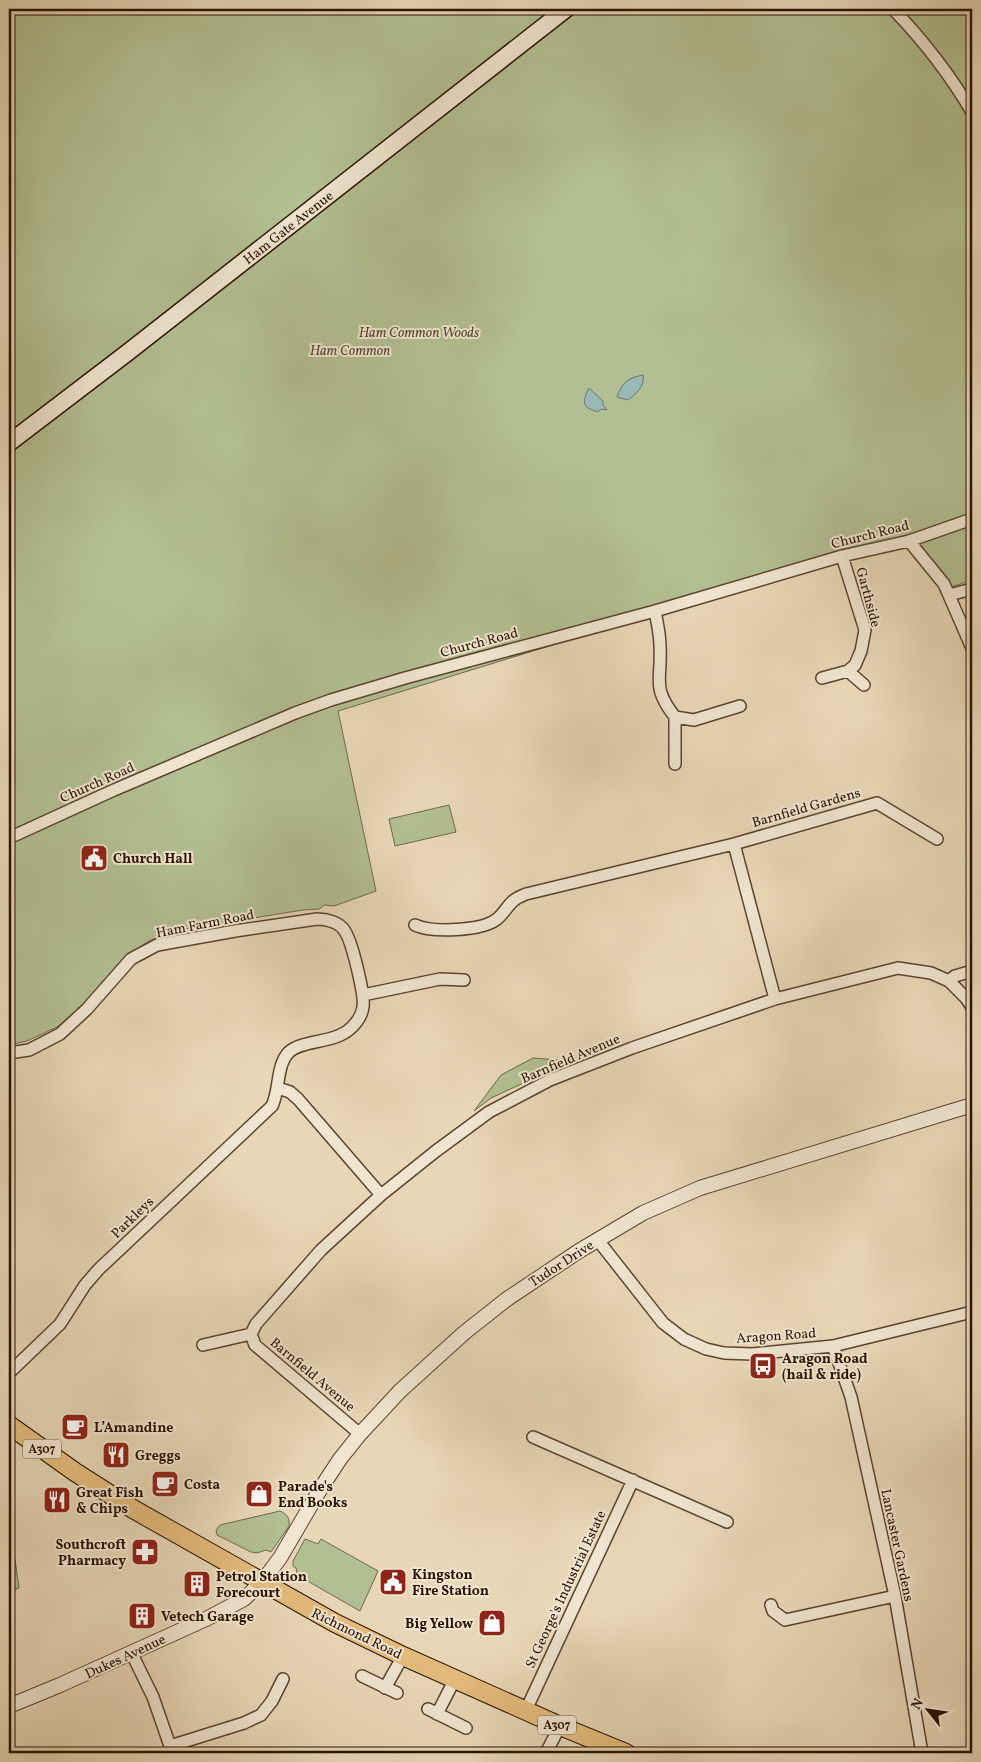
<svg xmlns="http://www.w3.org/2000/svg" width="981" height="1762" font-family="Vollkorn,serif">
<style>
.green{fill:#b2bf92;stroke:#6e6949}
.water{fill:#99b8b6;stroke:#6d766d}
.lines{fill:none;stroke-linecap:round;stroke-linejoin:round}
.minor-casing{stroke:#5a442e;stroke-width:14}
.tertiary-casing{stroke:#5a442e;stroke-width:16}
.secondary-casing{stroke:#2a1300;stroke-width:19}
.primary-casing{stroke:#2a1300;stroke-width:20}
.minor{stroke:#f0e5d0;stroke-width:11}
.tertiary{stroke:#f0e5d0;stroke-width:14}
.secondary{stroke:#f0e5d0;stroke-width:16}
.primary{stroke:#e4bc7c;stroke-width:18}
.labels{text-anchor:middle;stroke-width:4;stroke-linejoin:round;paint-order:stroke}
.shield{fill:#f0e5d0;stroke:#65523e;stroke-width:1}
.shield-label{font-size:12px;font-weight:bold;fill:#2a1300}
.street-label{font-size:14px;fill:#2a1300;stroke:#f0e5d0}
.park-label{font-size:14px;font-style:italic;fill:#53472c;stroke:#f0e5d0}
.poi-label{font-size:14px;font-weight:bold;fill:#2a1300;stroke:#f0e5d0;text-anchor:start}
</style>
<rect width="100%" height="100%" fill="#e8d7b7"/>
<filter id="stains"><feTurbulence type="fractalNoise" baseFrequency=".004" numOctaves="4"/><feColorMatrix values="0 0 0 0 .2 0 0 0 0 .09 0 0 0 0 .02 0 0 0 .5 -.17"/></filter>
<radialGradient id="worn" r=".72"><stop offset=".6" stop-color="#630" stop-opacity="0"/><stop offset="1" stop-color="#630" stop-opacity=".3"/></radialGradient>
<path class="green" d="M9 9H972V580L951 587 916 538 842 556 338 711 376 891 334 906 324 905 320 909 303 910 179 930 149 941 124 958 83 1005 57 1027 27 1041 9 1045Z
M449 805 456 832 395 846 389 819Z
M533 1058 571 1061 491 1098 474 1111 501 1075Z
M280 1511C287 1514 290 1518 289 1526L271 1552 266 1550 257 1553 251 1552 217 1535 216 1530 220 1525Z
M9 1517 19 1588 9 1592Z
M305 1539 318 1544 321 1539 378 1571 360 1611 297 1575 296 1568 293 1566V1561Z"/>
<path class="water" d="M643 375C645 386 636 394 628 400L617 397C622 383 627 378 643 375Z
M589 388 603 401V405L607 410 602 409 597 412C594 410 591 410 588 408 581 404 586 394 589 388Z"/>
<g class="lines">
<defs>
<path id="minor" d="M893 9C923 40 950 75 972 112
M909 541 944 584 972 648
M949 595 972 589
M655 611C657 622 660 634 660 646 662 681 651 686 675 717L694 720 740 706
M848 671 864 685
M822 678 848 671 855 665 861 651 865 630 842 556
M675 717V764
M9 838 114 790 295 713 331 700 405 678 655 611 842 556 909 541 972 519
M734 844 775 999
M415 925C432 933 482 931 497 919 503 914 507 907 512 902 516 898 521 896 526 894L734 844 877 803 937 839
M949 981 955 976 972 971
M363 995 440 979 464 980
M9 1053 29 1050 60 1034 87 1009 131 959 157 945 235 931 317 919C326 919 339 922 344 930 352 940 365 996 363 1007 362 1015 357 1022 352 1027 336 1044 303 1039 289 1052 276 1065 280 1090 272 1106L99 1269 85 1285 60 1324 9 1373
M278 1088 290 1092 298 1099 381 1195
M597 1239 663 1323 684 1339 706 1349 724 1353 752 1354 833 1346 972 1312
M203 1345 251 1334
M833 1346 851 1397 895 1596 922 1753
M360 1434 255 1345 251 1334 256 1324 321 1250 381 1195 436 1151 489 1112 550 1080 632 1048 775 999 898 968 931 973 949 981 966 998 972 1007
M533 1437 727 1522
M771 1605 773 1611 785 1620 895 1596
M131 1652 153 1697 170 1746 171 1753
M362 1676 397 1693
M385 1688 403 1656
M428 1709 466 1728
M526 1710 633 1480
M437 1714 455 1679
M170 1746 244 1723 261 1715 272 1701 283 1679
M546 1753 560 1726"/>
<path id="tertiary" d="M9 1706 60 1685 208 1618 244 1599 262 1582 280 1558 321 1488 340 1459 360 1434 400 1391 464 1333 507 1299 579 1251 643 1213 700 1188 972 1105"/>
<path id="secondary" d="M9 443 127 353 566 9"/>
<path id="primary" d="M9 1425 75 1472 133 1509 335 1623 403 1656 560 1726 626 1753"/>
</defs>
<use href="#minor" class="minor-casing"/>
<use href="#tertiary" class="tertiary-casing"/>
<use href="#secondary" class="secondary-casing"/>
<use href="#primary" class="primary-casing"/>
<use href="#minor" class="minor"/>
<use href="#tertiary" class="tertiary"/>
<use href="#secondary" class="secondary"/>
<use href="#primary" class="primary"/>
</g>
<defs>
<symbol id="civic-square" viewBox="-11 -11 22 22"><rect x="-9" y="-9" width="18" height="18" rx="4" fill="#8f2418" stroke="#f0e5d0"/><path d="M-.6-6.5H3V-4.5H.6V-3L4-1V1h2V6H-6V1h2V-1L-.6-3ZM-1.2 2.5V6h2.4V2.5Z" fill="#fff"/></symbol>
<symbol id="bus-square" viewBox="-11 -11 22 22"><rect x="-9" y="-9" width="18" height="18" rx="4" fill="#8f2418" stroke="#f0e5d0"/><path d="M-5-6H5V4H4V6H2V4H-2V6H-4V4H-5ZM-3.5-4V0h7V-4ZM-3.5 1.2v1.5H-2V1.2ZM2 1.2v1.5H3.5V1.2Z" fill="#fff"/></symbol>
<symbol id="cafe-square" viewBox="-11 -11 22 22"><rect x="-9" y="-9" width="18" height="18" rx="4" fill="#8f2418" stroke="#f0e5d0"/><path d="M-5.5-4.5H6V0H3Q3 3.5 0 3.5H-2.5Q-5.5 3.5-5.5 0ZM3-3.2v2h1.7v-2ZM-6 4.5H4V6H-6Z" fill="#fff"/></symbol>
<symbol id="restaurant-square" viewBox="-11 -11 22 22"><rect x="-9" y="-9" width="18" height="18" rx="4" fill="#8f2418" stroke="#f0e5d0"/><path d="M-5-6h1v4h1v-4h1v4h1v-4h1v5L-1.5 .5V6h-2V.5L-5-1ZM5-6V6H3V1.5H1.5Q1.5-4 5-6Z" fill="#fff"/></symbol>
<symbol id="shop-square" viewBox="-11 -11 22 22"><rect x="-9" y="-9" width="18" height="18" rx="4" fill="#8f2418" stroke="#f0e5d0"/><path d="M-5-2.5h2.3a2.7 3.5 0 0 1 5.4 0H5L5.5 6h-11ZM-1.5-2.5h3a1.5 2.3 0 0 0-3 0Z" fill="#fff"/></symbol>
<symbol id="pharmacy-square" viewBox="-11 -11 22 22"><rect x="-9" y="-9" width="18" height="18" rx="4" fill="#8f2418" stroke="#f0e5d0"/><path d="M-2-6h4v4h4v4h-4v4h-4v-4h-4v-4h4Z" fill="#fff"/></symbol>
<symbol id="building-square" viewBox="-11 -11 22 22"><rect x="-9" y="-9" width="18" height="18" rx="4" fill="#8f2418" stroke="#f0e5d0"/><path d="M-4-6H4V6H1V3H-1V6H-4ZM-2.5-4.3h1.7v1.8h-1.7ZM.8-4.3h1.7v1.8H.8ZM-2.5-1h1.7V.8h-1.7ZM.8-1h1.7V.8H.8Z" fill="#fff"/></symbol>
</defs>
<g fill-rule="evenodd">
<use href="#civic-square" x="78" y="842" width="32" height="32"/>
<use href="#bus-square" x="747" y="1350" width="32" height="32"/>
<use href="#cafe-square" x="59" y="1411" width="32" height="32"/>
<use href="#restaurant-square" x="100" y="1439" width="32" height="32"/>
<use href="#cafe-square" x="149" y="1468" width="32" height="32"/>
<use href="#shop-square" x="243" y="1478" width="32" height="32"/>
<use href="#restaurant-square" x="41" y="1484" width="32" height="32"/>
<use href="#pharmacy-square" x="129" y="1536" width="32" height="32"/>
<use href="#civic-square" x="377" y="1566" width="32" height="32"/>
<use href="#building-square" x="181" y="1568" width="32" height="32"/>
<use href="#building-square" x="126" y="1600" width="32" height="32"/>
<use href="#shop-square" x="476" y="1607" width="32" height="32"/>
</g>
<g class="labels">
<g class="shield">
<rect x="23" y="1439.5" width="38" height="19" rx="4"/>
<rect x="538" y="1715.5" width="38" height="19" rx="4"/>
</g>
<g class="shield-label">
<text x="42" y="1453">A307</text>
<text x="557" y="1729">A307</text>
</g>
<g class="street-label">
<text transform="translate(288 227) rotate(-38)" y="5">Ham Gate Avenue</text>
<text transform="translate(870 534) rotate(-14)" y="5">Church Road</text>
<text transform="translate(869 597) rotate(75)" y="5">Garthside</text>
<text transform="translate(479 642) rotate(-15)" y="5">Church Road</text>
<text transform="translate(97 782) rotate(-24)" y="5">Church Road</text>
<text transform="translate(806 807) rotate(-16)" y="5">Barnfield Gardens</text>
<text transform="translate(205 923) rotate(-11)" y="5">Ham Farm Road</text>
<text transform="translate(570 1058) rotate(-23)" y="5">Barnfield Avenue</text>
<text transform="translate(132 1217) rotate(-44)" y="5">Parkleys</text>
<text transform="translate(561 1263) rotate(-33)" y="5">Tudor Drive</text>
<text transform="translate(776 1335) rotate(-4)" y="5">Aragon Road</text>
<text transform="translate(313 1374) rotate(40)" y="5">Barnfield Avenue</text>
<text transform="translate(898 1545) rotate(78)" y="5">Lancaster Gardens</text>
<text transform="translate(565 1589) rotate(-65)" y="5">St George's Industrial Estate</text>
<text transform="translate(357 1633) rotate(26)" y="5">Richmond Road</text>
<text transform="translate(125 1656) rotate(-25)" y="5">Dukes Avenue</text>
</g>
<g class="park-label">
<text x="419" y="337">Ham Common Woods</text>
<text x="350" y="355">Ham Common</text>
</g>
<g class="poi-label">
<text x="113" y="863">Church Hall</text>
<text x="782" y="1363">Aragon Road<tspan x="782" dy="16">(hail &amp; ride)</tspan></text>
<text x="94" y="1432">L’Amandine</text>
<text x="135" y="1460">Greggs</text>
<text x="184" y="1489">Costa</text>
<text x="278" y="1491">Parade's<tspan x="278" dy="16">End Books</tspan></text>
<text x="76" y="1497">Great Fish<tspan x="76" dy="16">&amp; Chips</tspan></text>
<text x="126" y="1549" text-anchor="end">Southcroft<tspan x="126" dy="16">Pharmacy</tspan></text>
<text x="412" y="1579">Kingston<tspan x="412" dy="16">Fire Station</tspan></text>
<text x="216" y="1581">Petrol Station<tspan x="216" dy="16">Forecourt</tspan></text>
<text x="161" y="1621">Vetech Garage</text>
<text x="473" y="1628" text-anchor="end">Big Yellow</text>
</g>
</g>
<rect width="981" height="1762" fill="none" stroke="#e8d7b7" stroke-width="30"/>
<rect x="10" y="10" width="961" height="1742" fill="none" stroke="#2a1300" stroke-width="2.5"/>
<rect x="15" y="15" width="951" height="1732" fill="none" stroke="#2a1300"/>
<g transform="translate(928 1710) rotate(300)" stroke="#f0e5d0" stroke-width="4" paint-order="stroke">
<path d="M0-4L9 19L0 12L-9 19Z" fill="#2a1300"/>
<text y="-8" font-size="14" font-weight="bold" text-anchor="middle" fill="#2a1300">N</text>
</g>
<rect width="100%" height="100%" filter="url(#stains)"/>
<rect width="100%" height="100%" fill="url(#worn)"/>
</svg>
